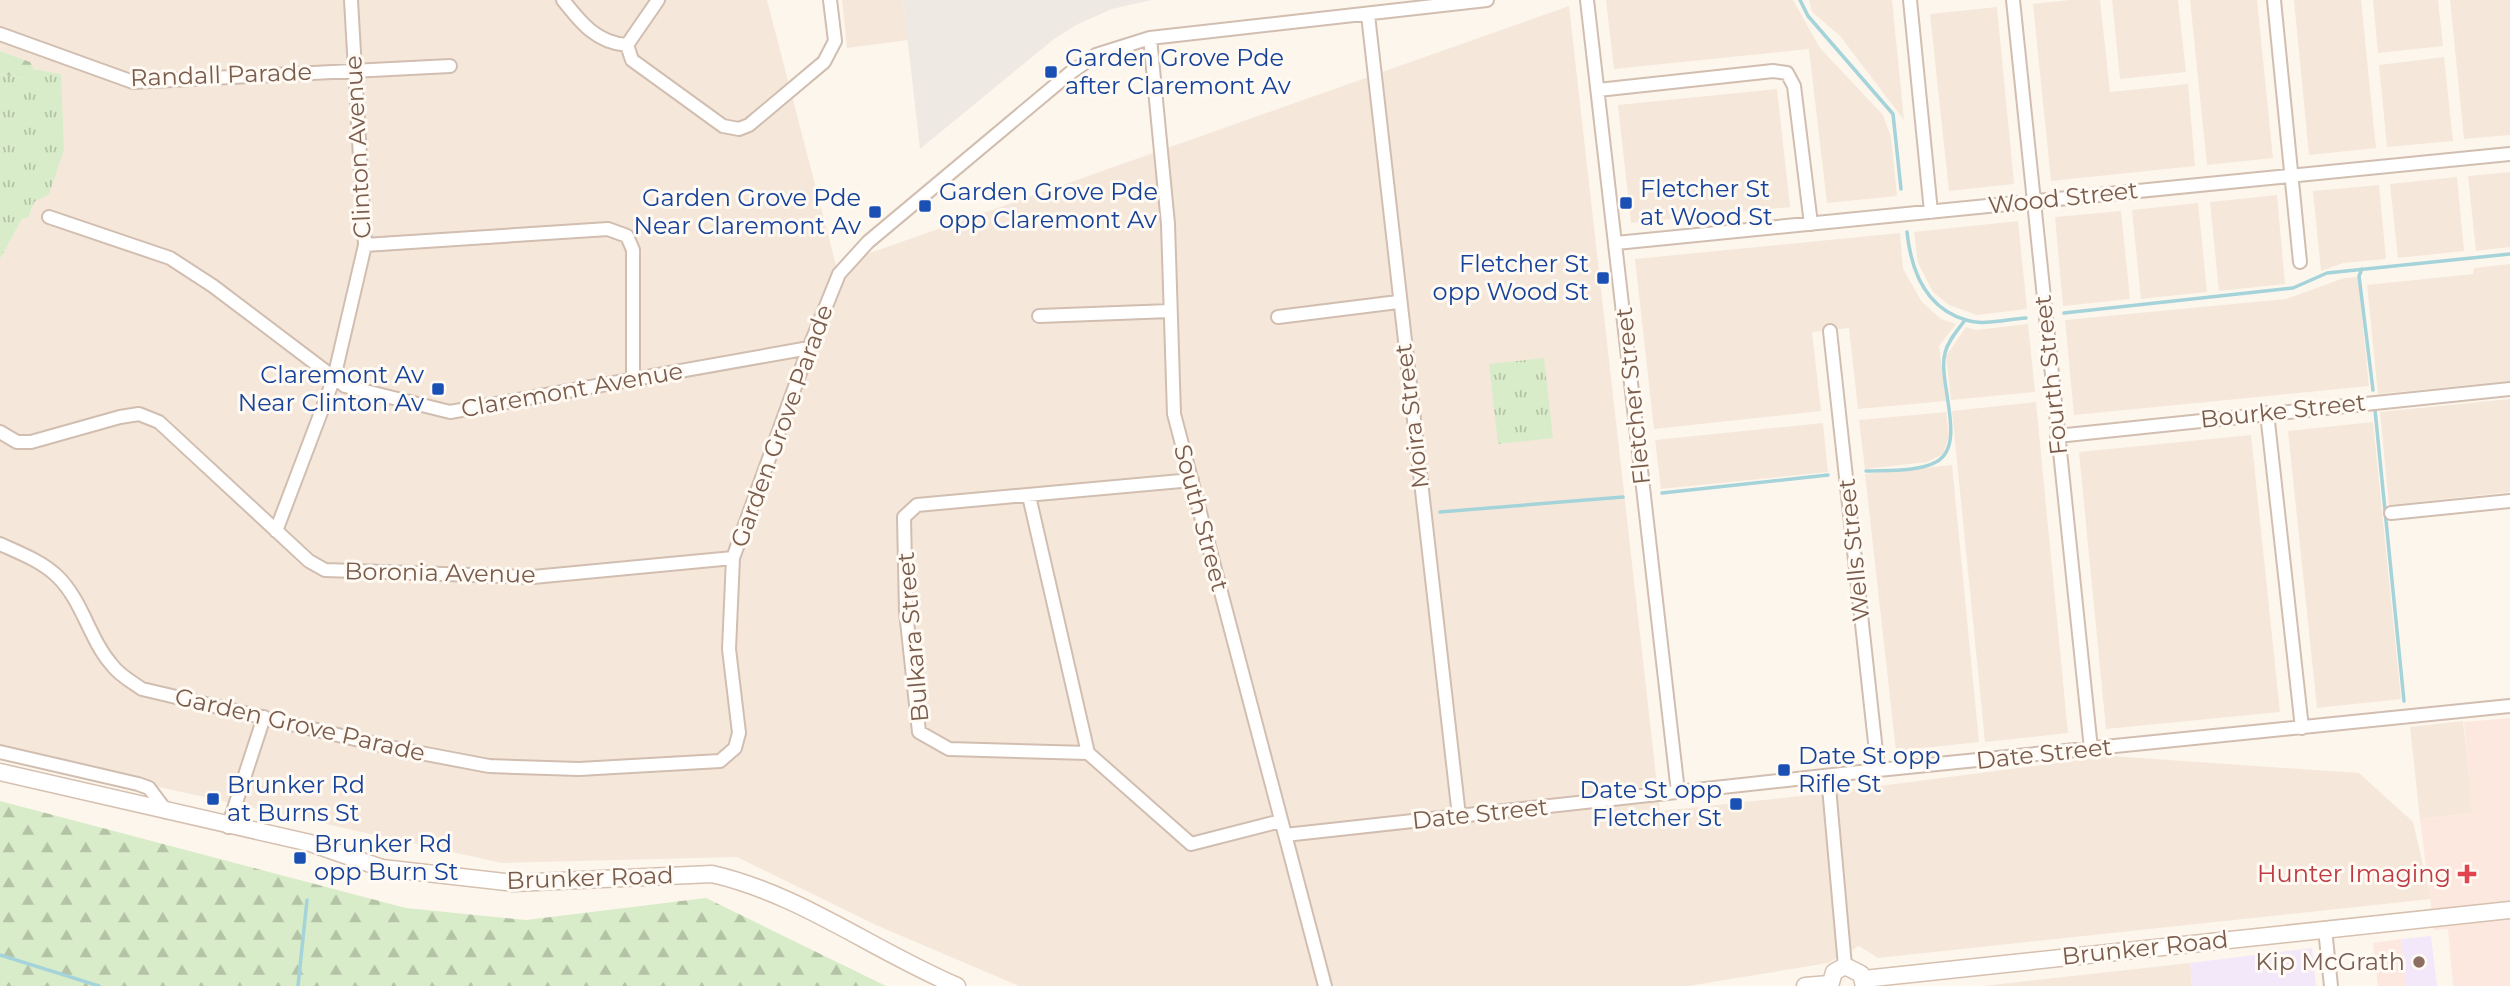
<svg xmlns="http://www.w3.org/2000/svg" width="2510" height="986" font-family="Montserrat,sans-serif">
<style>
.residential{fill:#f5e8da}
.commercial{fill:#fde8e0}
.industrial{fill:#efe9e4}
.education{fill:#f3e8fa}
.forest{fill:url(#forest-firs)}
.park{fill:url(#park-tufts)}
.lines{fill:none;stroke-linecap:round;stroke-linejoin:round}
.stream{stroke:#a5d3da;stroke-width:3.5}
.street-casing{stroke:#d1beb0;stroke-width:16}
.secondary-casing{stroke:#d6c0b0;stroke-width:19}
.street{stroke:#fff;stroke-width:12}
.secondary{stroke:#fff;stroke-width:16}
.transit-dot{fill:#1a4fb4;stroke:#fffaf3;stroke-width:2.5}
.health-dot{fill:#e0444e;stroke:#fffaf3;stroke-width:2.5}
.education-dot{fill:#8d6e63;stroke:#fffaf3;stroke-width:2.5}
.labels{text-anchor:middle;stroke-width:6;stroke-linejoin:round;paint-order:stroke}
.transit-label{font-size:24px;fill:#164399;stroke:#fffaf3;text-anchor:start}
.street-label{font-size:24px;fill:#7a5c4d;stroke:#fffaf3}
.health-label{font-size:24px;fill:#be3a42;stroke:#fffaf3;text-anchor:end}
.education-label{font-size:24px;fill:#785e54;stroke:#fffaf3;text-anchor:end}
</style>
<defs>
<pattern id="forest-firs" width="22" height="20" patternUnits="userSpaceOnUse" patternTransform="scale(1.75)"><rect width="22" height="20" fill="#d8ecc9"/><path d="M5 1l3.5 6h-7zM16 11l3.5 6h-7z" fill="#b4c2a5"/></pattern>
<pattern id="park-tufts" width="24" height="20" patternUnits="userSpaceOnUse" patternTransform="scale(1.75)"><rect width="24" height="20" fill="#d8ecc9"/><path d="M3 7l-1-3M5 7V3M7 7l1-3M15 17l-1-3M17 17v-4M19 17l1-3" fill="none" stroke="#b4c2a5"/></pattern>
</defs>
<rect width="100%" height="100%" fill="#fdf6ec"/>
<path class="residential" d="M0 0H767L836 265 1569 6 1660 811 1810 795 2111 756 2359 773 2413 822 2431 899 1878 958 1859 946 1828 963 1688 986H1019L878 926 737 857 502 863 0 752V259L22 219 28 218 34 202 42 197 61 74 34 69 30 62 0 51Z
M842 0H903L908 40 847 48Z
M1606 0H1793L1820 48 1883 115 1891 137 1897 196 1827 203 1809 49 1614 69Z
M1809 0H1892L1904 120 1840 36 1812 12Z
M2069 0H2100L2110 92 2188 84 2195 166 2051 181 2033 4Z
M2112 0H2178L2186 72 2120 79Z
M2190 0H2257L2273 158 2207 165Z
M2294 0H2361L2376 148 2309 155Z
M2373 0H2438L2443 46 2378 53Z
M2450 0H2510V135L2464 139Z
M1997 7 2014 184 1949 191 1930 14Z
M2444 57 2453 141 2387 147 2379 65Z
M1777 89 1790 207 1631 223 1618 105Z
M2510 172V247L2476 251 2468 176Z
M2457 177 2464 251 2398 258 2390 184Z
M2379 185 2386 259 2343 263 2321 271 2313 191Z
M2277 195 2285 284 2219 291 2210 202Z
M2198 203 2207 292 2141 299 2132 210Z
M2121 211 2130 299 2063 306 2055 217Z
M2018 221 2027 309 1977 315 1949 305 1933 292 1918 263 1914 232Z
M1900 233 1903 269 1922 302 1941 319 1956 324 1939 346 1946 401 1858 409 1849 328 1812 332 1821 411 1654 429 1635 259Z
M2510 264V381L2378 394 2367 285 2473 274 2474 268Z
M2358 277 2369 386 2074 415 2065 320 2286 299 2344 278Z
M2028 324 2035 392 1951 400 1946 356 1966 327 1976 330Z
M2510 399V492L2389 505 2380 412Z
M2036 402 2068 733 1985 742 1952 411Z
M1946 412 1949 436 1943 454 1927 462 1865 469 1859 420Z
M2373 422 2401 699 2317 708 2288 431Z
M1823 423 1828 472 1661 489 1655 440Z
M2251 435 2280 712 2106 729 2079 452Z
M1952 465 1979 742 1896 751 1865 474Z
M2463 721 2473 813 2420 819 2410 727Z
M2190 963 2192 986H1983Z"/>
<path class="commercial" d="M2510 718V986H2453L2448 929 2434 930 2420 819 2472 813 2464 722Z
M2401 939 2406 986H2378L2373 943Z"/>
<path class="industrial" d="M903 0H1152L1112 9 1078 24 1054 39 920 149Z"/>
<path class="education" d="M2431 936 2437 986H2406L2401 939Z
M2312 948 2316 986H2192L2190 963Z"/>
<path class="forest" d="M0 51 30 62 34 69 22 78 0 74Z
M0 801 406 908 526 920 706 898 886 986H0Z"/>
<path class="park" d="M34 69 61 74 64 150 49 194 34 202 28 218 22 219 0 259V74L22 78Z
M1544 358 1553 438 1498 444 1489 364Z"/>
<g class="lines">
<path class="stream" d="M1800 0 1808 16 1893 114 1901 189
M1907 232C1911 270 1925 308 1966 320 1984 326 2007 319 2026 318
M2362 269 2359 276 2373 390
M2064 313 2293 288 2327 273 2510 254
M2375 410 2404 701
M1866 471C1886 470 1918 472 1936 462 1968 445 1937 381 1945 353 1948 340 1958 330 1965 320
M1662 493 1828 475
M1440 512 1623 497
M0 955 99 986
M298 986 307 900"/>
<defs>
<path id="street" d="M563 0C581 23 597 43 627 45
M658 0 627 45 632 60 723 126 739 129 749 125 824 62 835 41 830 0
M1587 0 1678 792
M1910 0 1931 212
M2013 0 2091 749
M2274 0 2300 262
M1368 15 1459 816
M0 34 133 82 450 66
M1150 38 1168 224 1174 414 1325 986
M1598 90 1773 71 1787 73 1794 86 1811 224
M49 217 170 258 213 286 345 386 450 412 809 348
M1616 243 2510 154
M365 245 608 229 627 236 633 250V379
M1039 316 1170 311
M1278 317 1398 302
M1830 331 1878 770
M2267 413 2302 728
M0 432 17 442H31L120 417 139 414 159 422 309 561 325 570 533 577 733 558
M2057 436 2510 389
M1192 480 917 505 904 517 906 612 919 732 949 749 1088 753 1191 844 1281 821
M1029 496 1088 753
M2391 513 2510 501
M276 531 334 378 365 245 351 0
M0 544C20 553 41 561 57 576 83 601 89 639 112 665 119 675 132 682 142 689L389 747 489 766 579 769 720 761 735 748 739 733 729 649 733 558 809 348 839 274 868 242 1070 73 1096 55 1150 38 1487 0
M0 752 138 784 149 788 167 812
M1828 776 1845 966
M228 827 264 717
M1285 835 1878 770 2510 706
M2325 929 2331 986"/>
<path id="secondary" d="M0 772 310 843 382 868 514 883 712 874C800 894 874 951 957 986
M1864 979 2510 910
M1805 986 1829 984
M1830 986 1834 972 1845 966 1861 974 1864 986"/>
</defs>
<use href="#street" class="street-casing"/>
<use href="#secondary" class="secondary-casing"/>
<use href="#street" class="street"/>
<use href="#secondary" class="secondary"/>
</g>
<g class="transit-dot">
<rect x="1044" y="65" width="14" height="14" rx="3.5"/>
<rect x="1619" y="196" width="14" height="14" rx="3.5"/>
<rect x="918" y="199" width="14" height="14" rx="3.5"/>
<rect x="868" y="205" width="14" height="14" rx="3.5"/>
<rect x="1596" y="271" width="14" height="14" rx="3.5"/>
<rect x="431" y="382" width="14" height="14" rx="3.5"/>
<rect x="1777" y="763" width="14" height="14" rx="3.5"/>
<rect x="206" y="792" width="14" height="14" rx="3.5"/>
<rect x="1729" y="797" width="14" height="14" rx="3.5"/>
<rect x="293" y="851" width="14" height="14" rx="3.5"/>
</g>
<path class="health-dot" d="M2463.5 863.5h7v7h7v7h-7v7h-7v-7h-7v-7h7z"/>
<circle class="education-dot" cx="2419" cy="962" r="7"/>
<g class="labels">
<g class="transit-label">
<text x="1065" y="66">Garden Grove Pde<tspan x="1065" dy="28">after Claremont Av</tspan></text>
<text x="1640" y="197">Fletcher St<tspan x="1640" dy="28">at Wood St</tspan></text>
<text x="939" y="200">Garden Grove Pde<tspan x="939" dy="28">opp Claremont Av</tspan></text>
<text x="861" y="206" text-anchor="end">Garden Grove Pde<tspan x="861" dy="28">Near Claremont Av</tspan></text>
<text x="1589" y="272" text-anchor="end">Fletcher St<tspan x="1589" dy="28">opp Wood St</tspan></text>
<text x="424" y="383" text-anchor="end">Claremont Av<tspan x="424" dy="28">Near Clinton Av</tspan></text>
<text x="1798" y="764">Date St opp<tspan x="1798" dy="28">Rifle St</tspan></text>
<text x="227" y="793">Brunker Rd<tspan x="227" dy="28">at Burns St</tspan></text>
<text x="1722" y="798" text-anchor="end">Date St opp<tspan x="1722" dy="28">Fletcher St</tspan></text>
<text x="314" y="852">Brunker Rd<tspan x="314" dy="28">opp Burn St</tspan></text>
</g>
<g class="street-label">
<text transform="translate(221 75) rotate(-2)" y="8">Randall Parade</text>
<text transform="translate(358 147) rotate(-93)" y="8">Clinton Avenue</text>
<text transform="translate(2063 198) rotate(-6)" y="8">Wood Street</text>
<text transform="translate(2051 375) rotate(-96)" y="8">Fourth Street</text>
<text transform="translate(572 390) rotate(-10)" y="8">Claremont Avenue</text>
<text transform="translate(1633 396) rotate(-96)" y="8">Fletcher Street</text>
<text transform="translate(2283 411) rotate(-6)" y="8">Bourke Street</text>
<text transform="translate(1412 416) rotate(-97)" y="8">Moira Street</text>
<text transform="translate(782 426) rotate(-70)" y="8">Garden Grove Parade</text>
<text transform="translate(1201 518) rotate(75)" y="8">South Street</text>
<text transform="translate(1854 550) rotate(-96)" y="8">Wells Street</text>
<text transform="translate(440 573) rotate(1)" y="8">Boronia Avenue</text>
<text transform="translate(913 637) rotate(-95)" y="8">Bulkara Street</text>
<text transform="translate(300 725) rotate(13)" y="8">Garden Grove Parade</text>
<text transform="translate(2044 754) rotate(-6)" y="8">Date Street</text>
<text transform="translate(1480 814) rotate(-6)" y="8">Date Street</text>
<text transform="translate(590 878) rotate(-2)" y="8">Brunker Road</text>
<text transform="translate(2145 948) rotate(-6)" y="8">Brunker Road</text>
</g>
<g class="health-label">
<text x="2451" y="882">Hunter Imaging</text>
</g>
<g class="education-label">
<text x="2405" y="970">Kip McGrath</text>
</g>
</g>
</svg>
